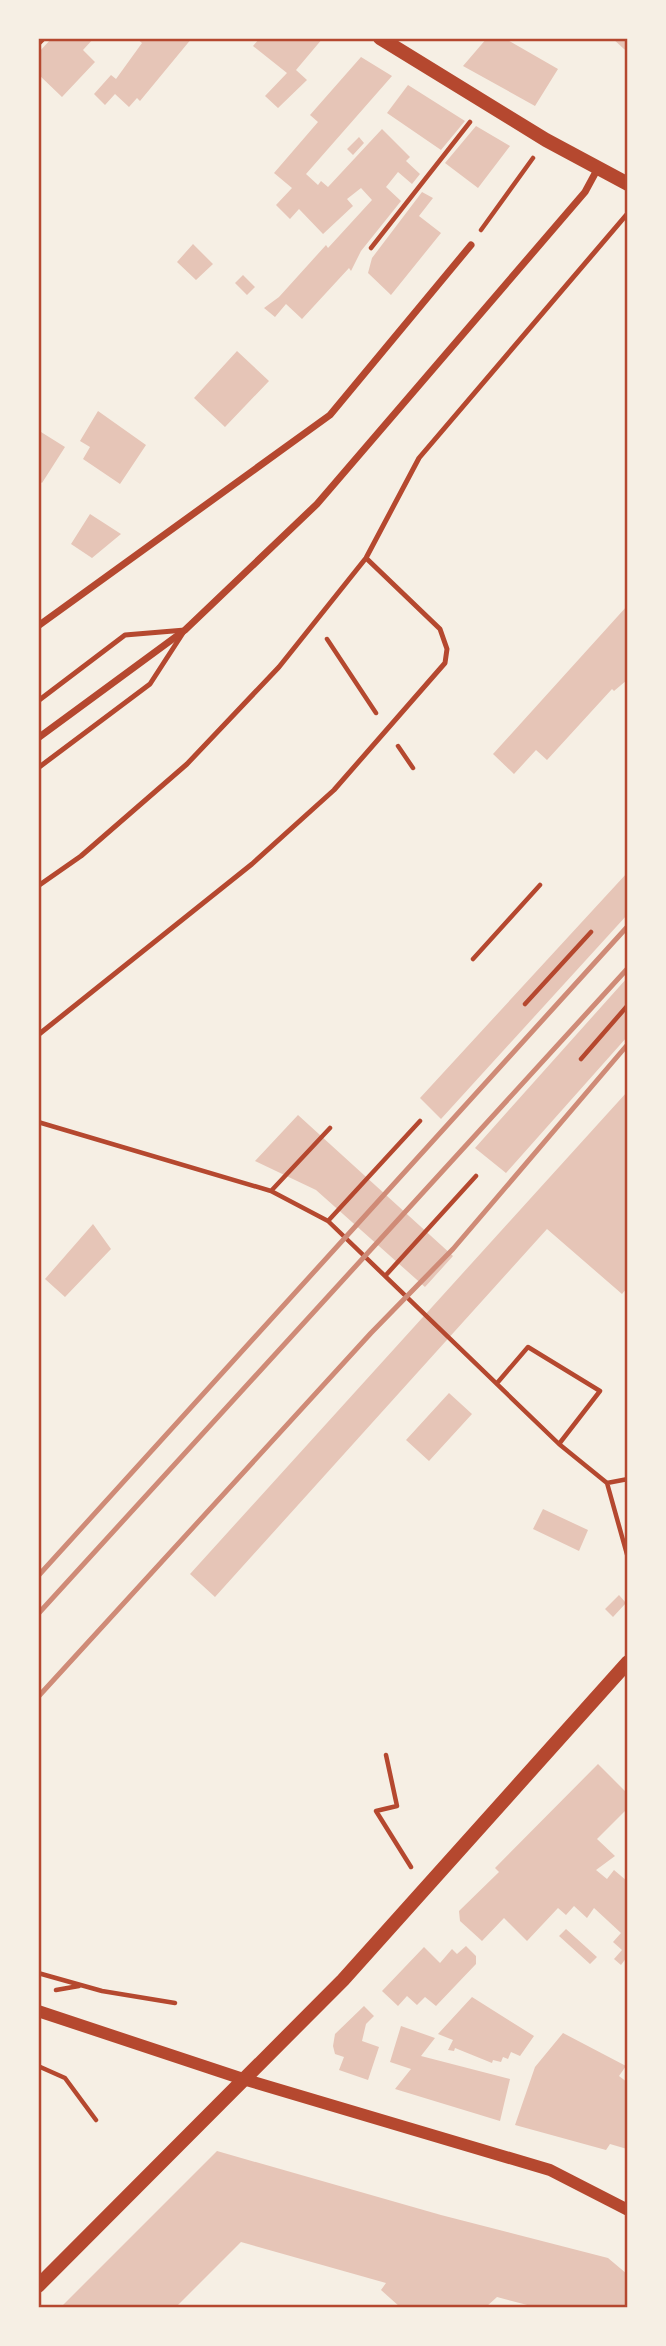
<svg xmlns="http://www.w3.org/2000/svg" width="666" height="2346" font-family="'Titillium Web',sans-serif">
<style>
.building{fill:#e6c5b7}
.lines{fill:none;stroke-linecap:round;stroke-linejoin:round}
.path{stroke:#b5482f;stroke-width:4.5}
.service{stroke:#b5482f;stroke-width:5}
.minor{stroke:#b5482f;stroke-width:7}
.tertiary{stroke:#b5482f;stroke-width:12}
.secondary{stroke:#b5482f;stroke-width:14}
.rail{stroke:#cf8b77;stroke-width:5}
.neatline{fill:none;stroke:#b5482f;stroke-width:2.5}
</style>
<rect width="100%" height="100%" fill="#f6efe4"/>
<path class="building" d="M52 38H94L83 50 95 62 62 97 38 74V53Z
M136 38H192L140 101 137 98 129 107 115 94 105 105 94 94 111 75 116 79 142 43Z
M260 38H323L296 70 307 80 278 108 265 96 287 73 253 46Z
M487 38H504L558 69 535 106 463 66Z
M612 38H627V51L624 49Z
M361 57 392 76 306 174 318 185 321 181 328 187 382 129 410 157 406 161 420 174 412 184 398 172 386 187 401 201 361 251 351 271 349 268 302 319 286 304 275 317 264 308 279 297 326 245 328 248 372 200 361 188 347 199 353 206 323 234 299 209 290 219 276 205 292 188 274 173 318 122 310 115Z
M408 85 465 121 441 150 387 113Z
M476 126 510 146 478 188 445 163Z
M359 137 364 143 353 155 347 149Z
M422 192 433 198 419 216 441 233 391 295 368 273 372 258Z
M193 244 213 264 196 280 177 262Z
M243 275 255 287 247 295 235 283Z
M237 351 269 381 225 427 194 398Z
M98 411 146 445 120 484 83 459 90 447 80 441Z
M41 432 65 447 42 483 38 480V436Z
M90 514 121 534 92 558 71 544Z
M627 606V680L614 691 612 689 547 760 536 750 514 774 493 754Z
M627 873V915L441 1119 420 1098Z
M627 978V1037L506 1173 475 1148Z
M627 1092V1288L622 1294 547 1229 215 1597 190 1574Z
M298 1115 453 1256 425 1287 316 1190 255 1161Z
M93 1224 111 1249 65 1297 45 1279Z
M449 1393 472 1414 429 1461 406 1440Z
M543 1509 588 1530 579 1551 533 1529Z
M619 1595 626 1603 613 1617 605 1609Z
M598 1764 627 1793V1809L597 1839 615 1856 596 1870 607 1879 614 1870 627 1881V1957L621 1965 614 1959 622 1950 613 1942 621 1933 594 1908 587 1918 574 1906 566 1915 558 1908 527 1941 504 1918 482 1941 460 1921 459 1911 499 1872 495 1868Z
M566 1929 597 1957 590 1964 559 1936Z
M466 1946 476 1956V1964L436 2006 425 1997 417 2005 407 1996 398 2006 382 1991 424 1947 440 1963 452 1949 457 1954Z
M472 1997 534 2036 520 2056 511 2052 508 2059 503 2057 501 2062 493 2060 492 2063 455 2048 454 2051 448 2050 453 2040 438 2034Z
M364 2006 374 2016 366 2024 362 2041 379 2047 368 2080 339 2070 344 2057 335 2054 333 2046 335 2034Z
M401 2026 435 2038 421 2056 510 2079 500 2121 395 2089 411 2069 390 2062Z
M563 2033 626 2066 619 2076 627 2082V2149L610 2144 606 2150 515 2125 535 2067Z
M217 2151 441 2215 608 2258 627 2274V2307H535L497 2297 486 2307H400L381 2290 386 2283 241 2242 176 2307H61Z"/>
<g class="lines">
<path class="path" d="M481 230 533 158
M371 248 470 122
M327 639 376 713
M398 746 413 768
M473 959 540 885
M525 1004 591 932
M581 1059 628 1005
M38 1122 271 1191 328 1221 559 1444 607 1483 628 1479
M271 1191 330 1128
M328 1221 420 1121
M386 1275 476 1176
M498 1382 528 1347 600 1391 559 1444
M607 1483 628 1558
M386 1755 397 1806 376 1811 411 1867
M38 1973 102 1991 175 2003
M56 1990 79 1986
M38 2066 65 2078 96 2120"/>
<path class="service" d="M38 44 44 38
M38 701 125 635 185 630
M38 768 150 684 183 633
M38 886 81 856 187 764 279 667 366 558 419 458 628 213
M38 1035 252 864 334 790 445 663 447 649 440 629 366 558"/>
<path class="minor" d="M38 626 330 415 471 245
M38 738 185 630 317 504 585 192 598 168"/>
<path class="tertiary" d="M38 2011 243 2079 550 2170 628 2210"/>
<path class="secondary" d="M380 38 546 140 628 184
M38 2286 343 1980 628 1662"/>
<path class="rail" d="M38 1576 628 926
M38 1614 628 968
M38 1697 371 1333 453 1249 628 1044"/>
</g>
<rect width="666" height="2346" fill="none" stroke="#f6efe4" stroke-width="80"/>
<rect x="40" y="40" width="586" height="2266" class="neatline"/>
</svg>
